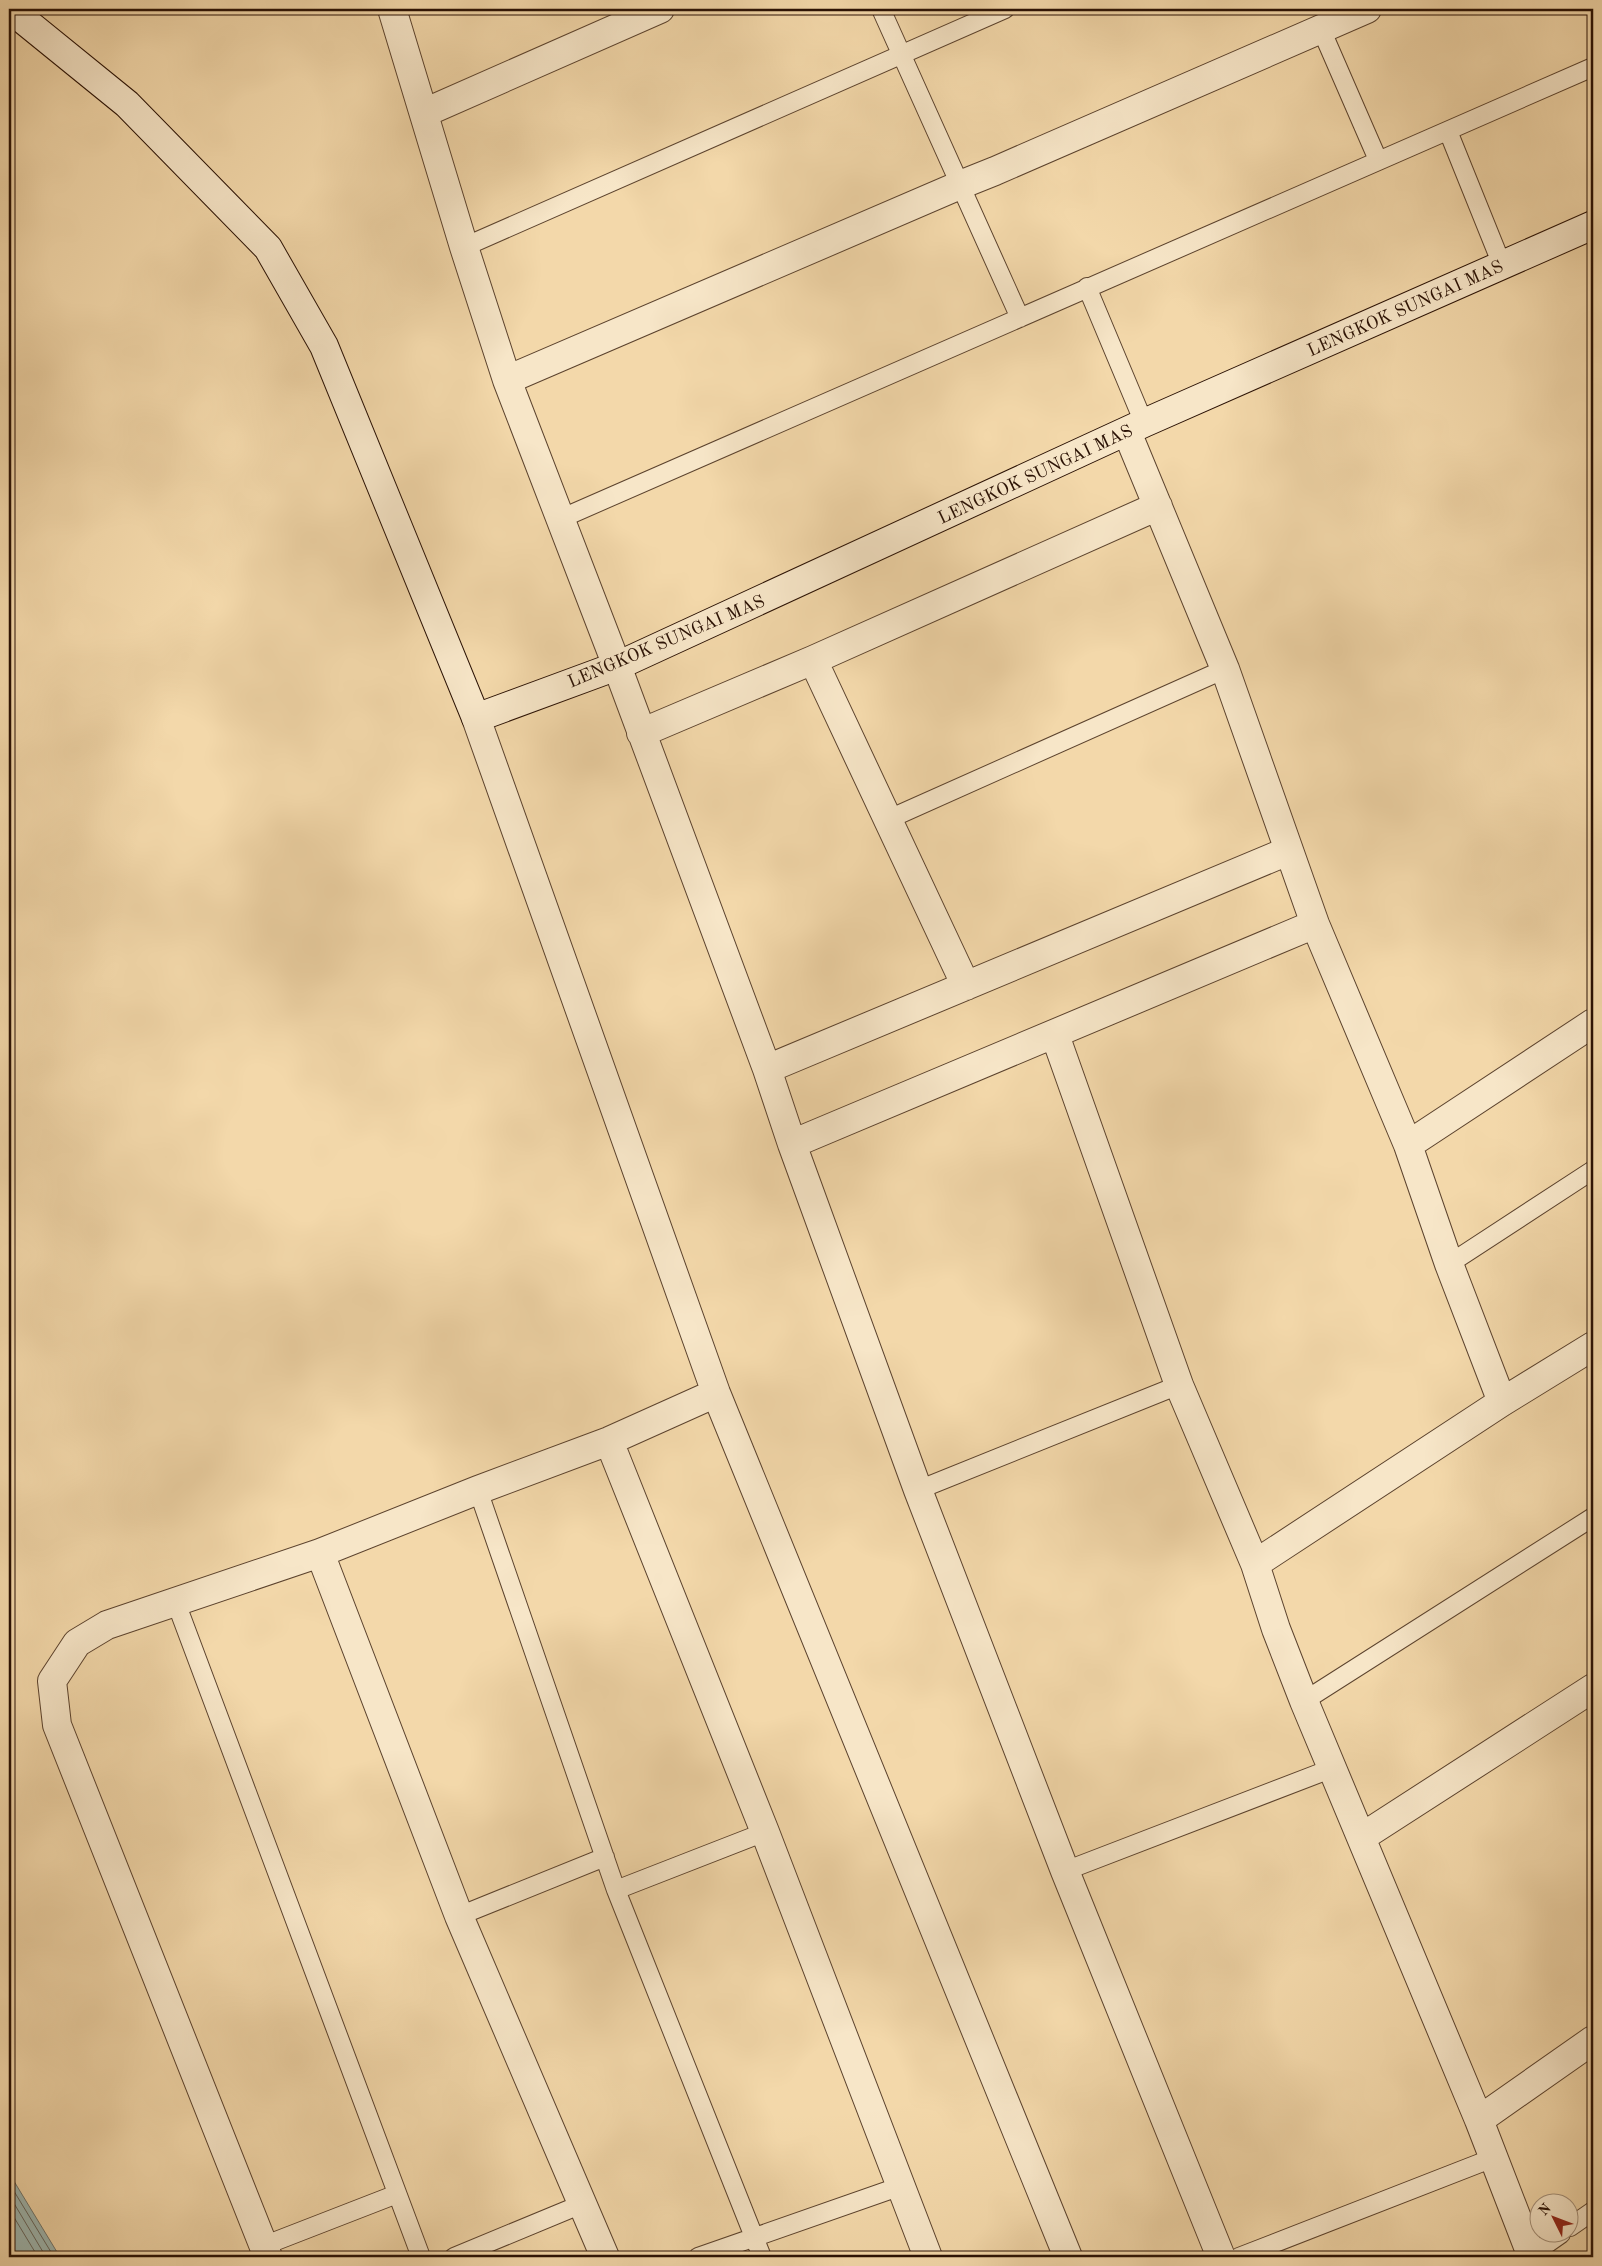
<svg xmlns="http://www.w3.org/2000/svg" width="1602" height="2266" font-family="'Old Standard TT',serif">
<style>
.water{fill:#9eb8b2;stroke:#70756c}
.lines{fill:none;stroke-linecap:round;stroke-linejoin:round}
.shore{stroke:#64645b;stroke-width:1}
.lane-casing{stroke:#5c432e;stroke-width:20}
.street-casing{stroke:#5c432e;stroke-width:30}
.secondary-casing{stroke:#2a1104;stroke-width:30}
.lane{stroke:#f7e6c8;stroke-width:18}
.street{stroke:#f7e6c8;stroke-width:28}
.secondary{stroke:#f7e6c8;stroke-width:28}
.labels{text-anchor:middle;stroke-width:4.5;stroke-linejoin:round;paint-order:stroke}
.street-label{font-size:18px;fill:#2a1104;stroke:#f7e6c8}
</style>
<rect width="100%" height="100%" fill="#f3d8aa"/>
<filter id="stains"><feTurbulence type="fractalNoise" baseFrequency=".004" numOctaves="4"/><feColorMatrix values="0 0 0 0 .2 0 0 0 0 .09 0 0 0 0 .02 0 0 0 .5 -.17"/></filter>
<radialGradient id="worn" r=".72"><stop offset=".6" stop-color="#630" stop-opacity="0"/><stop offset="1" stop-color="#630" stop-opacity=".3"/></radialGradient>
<path class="water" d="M9 2173 60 2257H9Z"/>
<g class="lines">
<path class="shore" d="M9 2183 54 2257
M9 2195 46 2257
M9 2209 38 2257"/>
<defs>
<path id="lane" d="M881 9 1020 318
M1321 29 1378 160
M1448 131 1502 265
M464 247 1005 9
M1087 287 1144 423
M560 519 1593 67
M889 819 1225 669
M1449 1264 1593 1170
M478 1490 616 1890 762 2257
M918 1490 1179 1385
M175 1600 421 2257
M1304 1701 1593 1517
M1065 1871 1333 1768
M616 1890 765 1832
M459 1916 605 1857
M1570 2227 1593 2211
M263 2246 397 2194
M1531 2255 1561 2234
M454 2257 582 2204
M698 2257 901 2186
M1239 2257 1493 2158"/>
<path id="street" d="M392 9 464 247 507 380 617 666 767 1069 792 1144 918 1490 1065 1871 1221 2257
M424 113 660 9
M507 380 960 185 995 171 1367 9
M1127 432 1225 669 1315 924 1408 1145 1449 1264 1502 1402
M813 660 966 986
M476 718 716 1393 1068 2257
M641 733 813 660 1158 506
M1055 1035 1179 1385 1255 1564 1276 1629 1304 1701 1479 2120 1532 2257
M767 1069 1288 851
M792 1144 1315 924
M1408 1145 1593 1023
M609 1441 765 1832 928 2257
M1255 1564 1502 1402 1593 1346
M1362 1837 1593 1688
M1479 2120 1593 2040
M268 2257 57 1725 52 1681 77 1643 107 1625 320 1553
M605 2257 459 1916 320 1553 478 1490 609 1441 716 1393"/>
<path id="secondary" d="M10 9 127 104 268 248 324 346 476 718 617 666 1144 423 1593 225"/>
</defs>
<use href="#lane" class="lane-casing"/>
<use href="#street" class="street-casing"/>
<use href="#secondary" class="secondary-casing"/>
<use href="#lane" class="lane"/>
<use href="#street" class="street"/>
<use href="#secondary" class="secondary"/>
</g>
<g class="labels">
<g class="street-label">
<text transform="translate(1405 308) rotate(-24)" y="6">LENGKOK SUNGAI MAS</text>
<text transform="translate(1035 474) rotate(-25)" y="6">LENGKOK SUNGAI MAS</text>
<text transform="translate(666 641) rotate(-23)" y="6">LENGKOK SUNGAI MAS</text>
</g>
</g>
<rect width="1602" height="2266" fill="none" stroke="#f3d8aa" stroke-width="30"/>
<rect x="10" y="10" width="1582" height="2246" fill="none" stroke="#2a1104" stroke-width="2.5"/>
<rect x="15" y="15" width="1572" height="2236" fill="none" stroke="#2a1104"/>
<g transform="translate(1554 2218) rotate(312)"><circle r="24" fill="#f7e6c8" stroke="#a5917a"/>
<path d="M0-4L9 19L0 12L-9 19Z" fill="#8f2418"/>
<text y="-8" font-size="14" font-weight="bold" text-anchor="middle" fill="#2a1104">N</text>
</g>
<rect width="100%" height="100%" filter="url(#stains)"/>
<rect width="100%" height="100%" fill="url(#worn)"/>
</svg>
